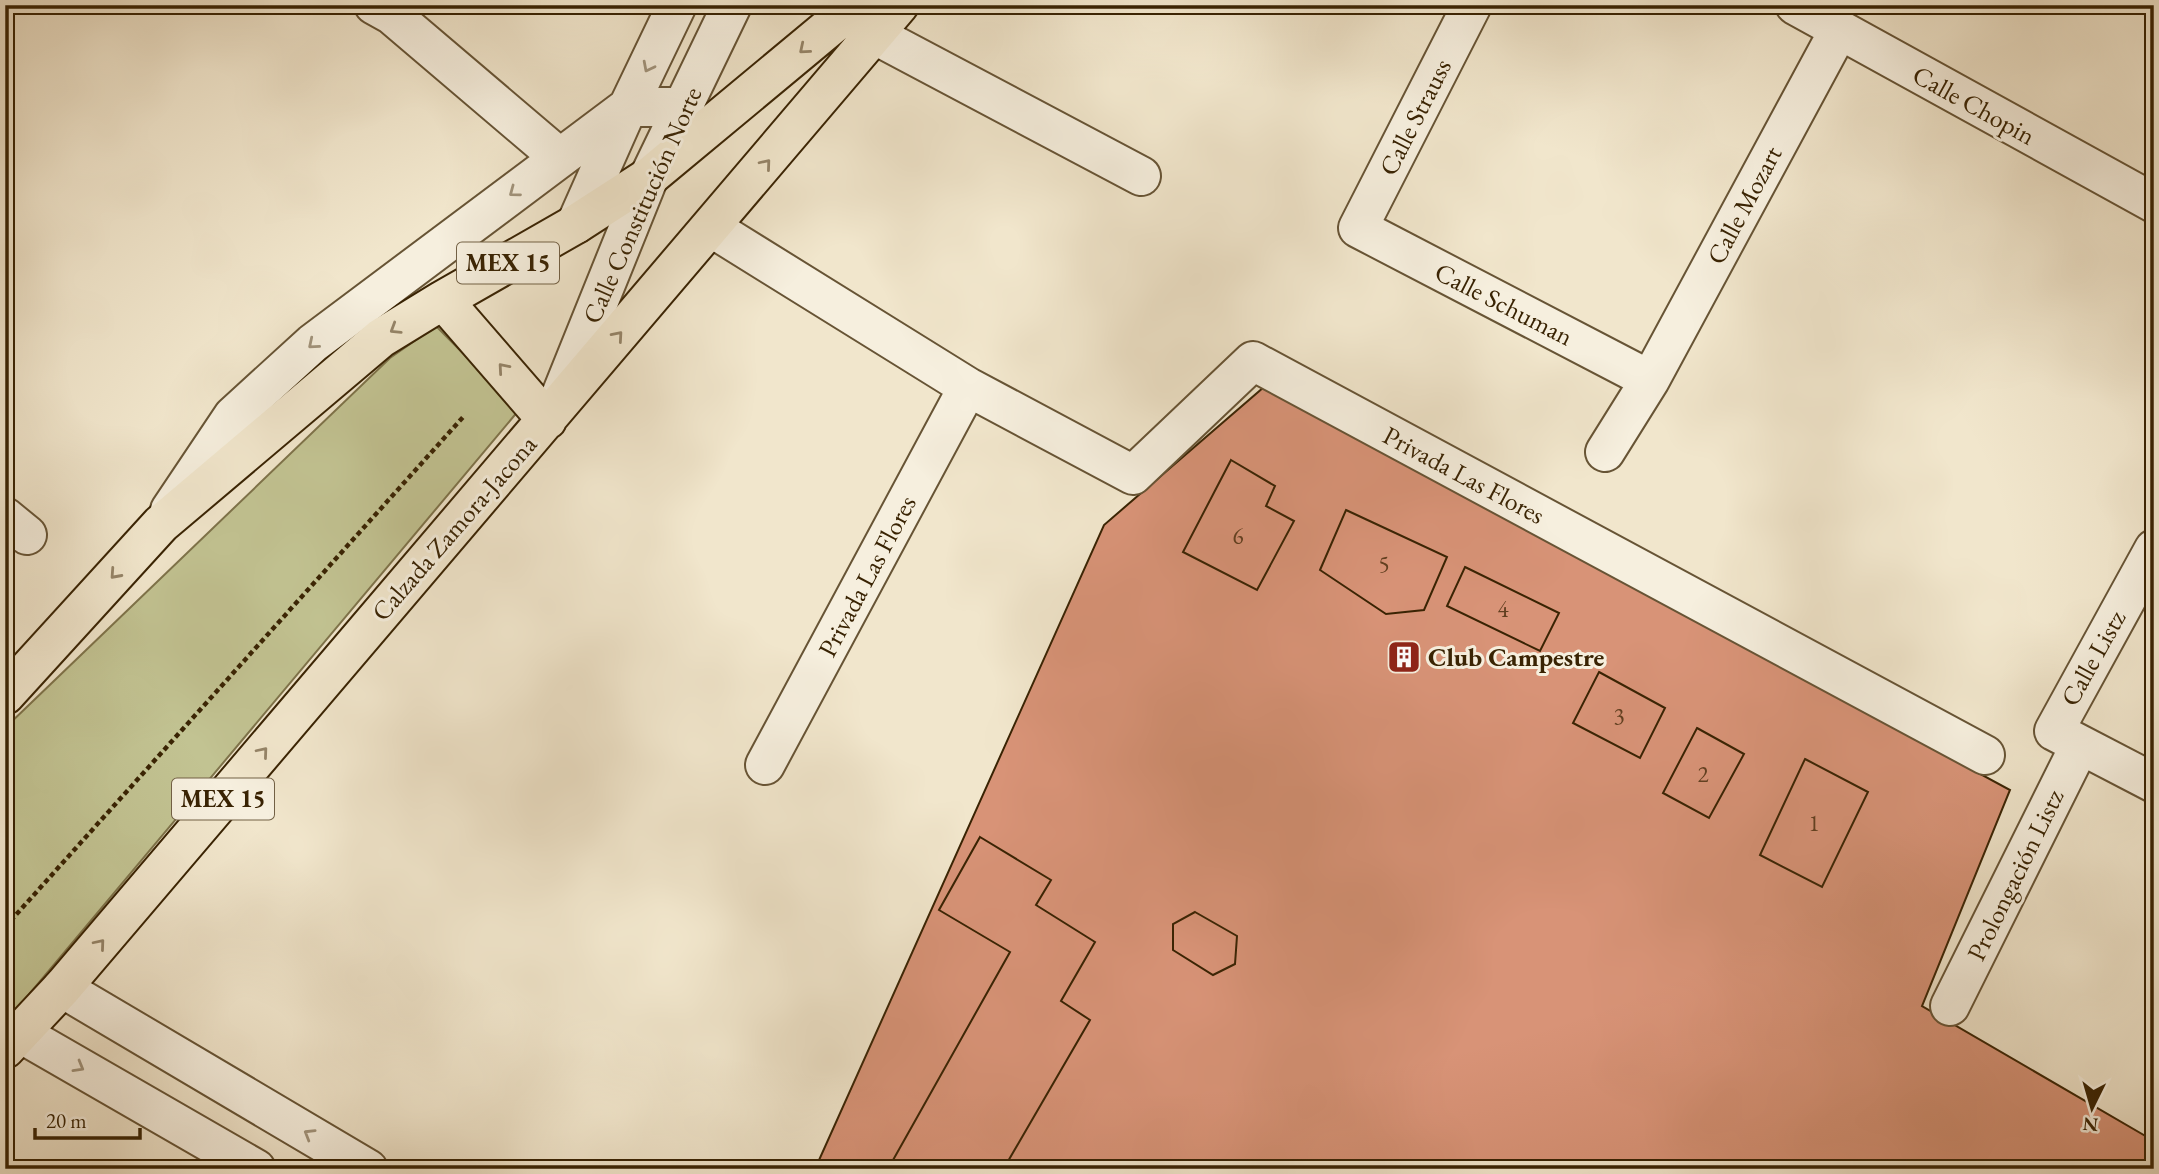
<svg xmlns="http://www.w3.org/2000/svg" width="2159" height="1174" font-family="'EB Garamond',serif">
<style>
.green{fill:#c2c392;stroke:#7e734a;stroke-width:2}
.building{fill:#d89377;stroke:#392303;stroke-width:2}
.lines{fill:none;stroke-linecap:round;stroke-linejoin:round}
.minor-casing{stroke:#675435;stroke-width:42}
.major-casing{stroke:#392303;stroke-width:42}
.path{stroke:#392303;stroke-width:4.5;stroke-dasharray:5 3.5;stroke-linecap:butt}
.minor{stroke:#f6efde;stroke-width:38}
.major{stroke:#f1e6cc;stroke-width:38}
.oneway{stroke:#958468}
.oneway2{stroke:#a1937b}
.labels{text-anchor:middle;stroke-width:6;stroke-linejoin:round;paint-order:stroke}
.number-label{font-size:23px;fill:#613f20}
.shield{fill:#f6efde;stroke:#726045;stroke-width:2}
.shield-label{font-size:24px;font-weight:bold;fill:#392303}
.street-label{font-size:26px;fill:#392303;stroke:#f6efde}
.poi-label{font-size:26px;font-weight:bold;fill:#392303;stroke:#f6efde;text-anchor:start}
</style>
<rect width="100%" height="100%" fill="#f1e6cc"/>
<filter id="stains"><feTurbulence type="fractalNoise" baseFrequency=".00286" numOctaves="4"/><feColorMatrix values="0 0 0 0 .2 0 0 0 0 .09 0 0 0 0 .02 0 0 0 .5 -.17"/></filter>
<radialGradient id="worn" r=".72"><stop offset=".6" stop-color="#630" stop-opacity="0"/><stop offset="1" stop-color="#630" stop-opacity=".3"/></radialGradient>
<path class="green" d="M436 326 519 410 5 1023V728L390 358Z"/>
<path class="building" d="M1264 387 2010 790 1922 1006 2154 1141V1169H815L1104 525Z
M1231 460 1275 486 1266 506 1294 521 1257 590 1183 552Z
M1346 510 1447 557 1424 610 1386 614 1320 570Z
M1465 567 1559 613 1540 651 1447 606Z
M1599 672 1665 708 1640 758 1573 723Z
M1697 728 1744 754 1709 818 1663 793Z
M1805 759 1868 792 1822 887 1760 855Z
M980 837 1051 880 1036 905 1095 942 1061 1001 1090 1020 1007 1163 1017 1169H888L1010 952 939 910Z
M1195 912 1237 936 1235 964 1213 975 1173 950V924Z"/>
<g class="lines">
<defs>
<path id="minor" d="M374 5 392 15 560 158
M1472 5 1358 228 1650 380
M1795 5 2154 203
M875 35 1141 176
M576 224 628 107 677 5
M712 228 968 387 1133 475 1253 361 1985 755
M559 400 649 177 732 5
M1605 452 1650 380 1839 30
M170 510 233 416 313 343 628 107H685
M5 517 27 535
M2154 549 2054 731 2154 783
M765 765 968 387
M62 988 368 1169
M1950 1006 2080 745
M20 1033 256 1169"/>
<path id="major" d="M443 300 547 420
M5 695 161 524 381 338 443 300 576 224 649 177 856 5
M5 1049 62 988 899 5"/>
</defs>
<use href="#minor" class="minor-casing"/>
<use href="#major" class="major-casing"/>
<path class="path" d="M5 927 464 416"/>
<use href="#minor" class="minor"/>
<use href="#major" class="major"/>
</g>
<defs><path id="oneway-chevron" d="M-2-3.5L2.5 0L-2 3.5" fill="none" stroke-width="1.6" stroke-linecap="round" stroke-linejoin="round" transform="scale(1.75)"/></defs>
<g class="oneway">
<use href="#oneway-chevron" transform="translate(804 49) rotate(140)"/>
<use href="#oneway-chevron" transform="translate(766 164) rotate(-50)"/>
<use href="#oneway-chevron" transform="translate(395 329) rotate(148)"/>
<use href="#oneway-chevron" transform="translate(618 336) rotate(-49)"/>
<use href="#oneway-chevron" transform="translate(503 368) rotate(-131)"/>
<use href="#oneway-chevron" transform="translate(115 574) rotate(132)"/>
<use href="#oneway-chevron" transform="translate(263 752) rotate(-50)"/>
<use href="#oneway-chevron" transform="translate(100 944) rotate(-50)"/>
</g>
<g class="oneway2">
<use href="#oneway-chevron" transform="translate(648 67) rotate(117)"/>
<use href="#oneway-chevron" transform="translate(514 192) rotate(143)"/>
<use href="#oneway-chevron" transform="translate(313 344) rotate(140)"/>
<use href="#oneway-chevron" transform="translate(79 1067) rotate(30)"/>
<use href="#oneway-chevron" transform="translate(309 1134) rotate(-149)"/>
</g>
<defs>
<symbol id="building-square" viewBox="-11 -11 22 22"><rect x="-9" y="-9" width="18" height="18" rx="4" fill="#8f2418" stroke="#f6efde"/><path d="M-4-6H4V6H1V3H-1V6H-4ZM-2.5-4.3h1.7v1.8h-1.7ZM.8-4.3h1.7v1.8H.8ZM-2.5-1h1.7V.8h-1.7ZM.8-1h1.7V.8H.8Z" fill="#fff"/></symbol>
</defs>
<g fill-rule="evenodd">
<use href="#building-square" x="1385" y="638" width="38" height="38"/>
</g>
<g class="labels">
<g class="number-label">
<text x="1238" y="544">6</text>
<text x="1384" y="572">5</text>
<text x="1503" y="617">4</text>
<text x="1619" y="724">3</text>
<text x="1703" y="782">2</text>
<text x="1814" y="831">1</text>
</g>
<g class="shield">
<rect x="457" y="242.5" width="102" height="41" rx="5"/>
<rect x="172" y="778.5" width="102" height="41" rx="5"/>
</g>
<g class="shield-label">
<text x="508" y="271">MEX 15</text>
<text x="223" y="807">MEX 15</text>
</g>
<g class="street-label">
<text transform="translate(1974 105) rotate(29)" y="9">Calle Chopin</text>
<text transform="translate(1415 117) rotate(-63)" y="9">Calle Strauss</text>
<text transform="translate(642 205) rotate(-66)" y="9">Calle Constitución Norte</text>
<text transform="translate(1744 205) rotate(-62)" y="9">Calle Mozart</text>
<text transform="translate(1504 304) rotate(27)" y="9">Calle Schuman</text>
<text transform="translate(1464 475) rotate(28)" y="9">Privada Las Flores</text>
<text transform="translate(454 528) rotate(-49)" y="9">Calzada Zamora-Jacona</text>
<text transform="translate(867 576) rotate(-62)" y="9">Privada Las Flores</text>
<text transform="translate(2093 658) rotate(-61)" y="9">Calle Listz</text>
<text transform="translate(2015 875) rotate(-64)" y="9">Prolongación Listz</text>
</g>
<g class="poi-label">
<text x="1428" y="666">Club Campestre</text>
</g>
</g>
<rect width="2159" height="1174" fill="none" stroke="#f1e6cc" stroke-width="28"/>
<rect x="7" y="7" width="2145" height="1160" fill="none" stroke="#392303" stroke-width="3.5"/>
<rect x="14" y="14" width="2131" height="1146" fill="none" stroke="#392303" stroke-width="2"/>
<g transform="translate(2092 1108) rotate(185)" stroke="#f6efde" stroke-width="5" paint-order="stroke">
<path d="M0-5L12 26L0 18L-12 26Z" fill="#392303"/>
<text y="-10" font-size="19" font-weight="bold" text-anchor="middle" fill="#392303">N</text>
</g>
<path d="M35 1128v10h105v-10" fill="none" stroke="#392303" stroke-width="3.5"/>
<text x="46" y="1128" font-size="21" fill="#392303" stroke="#f6efde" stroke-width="5" paint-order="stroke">20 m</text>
<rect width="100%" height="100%" filter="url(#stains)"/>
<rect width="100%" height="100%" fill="url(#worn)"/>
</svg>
